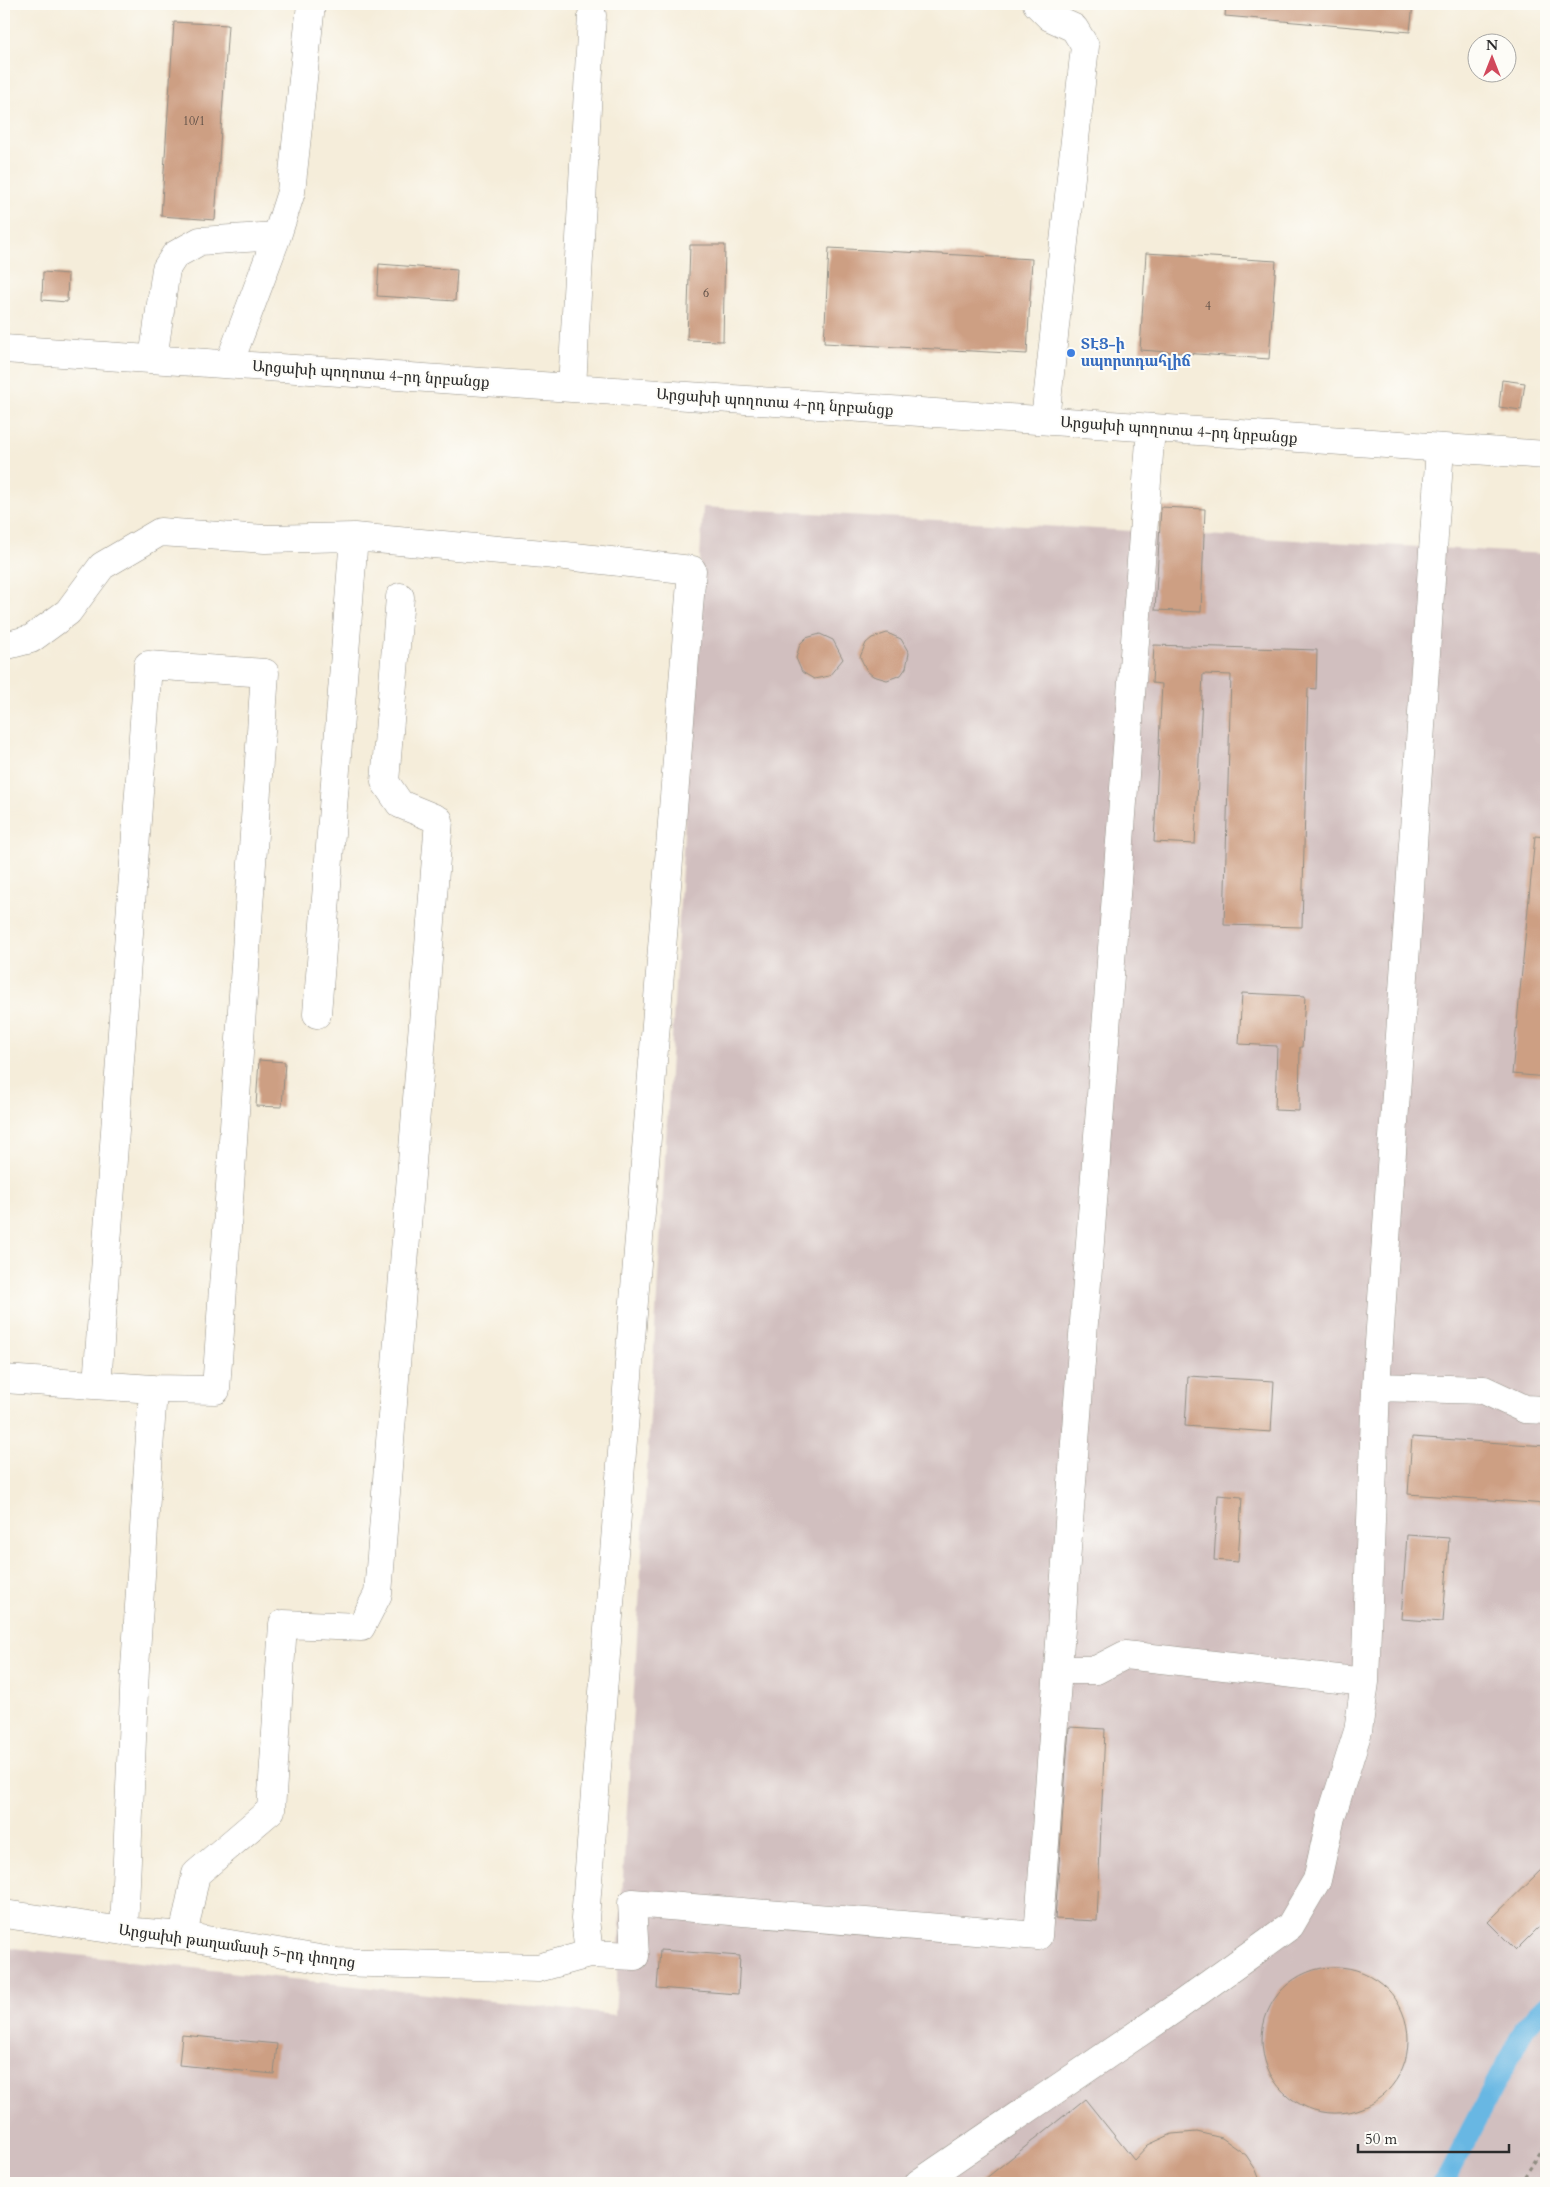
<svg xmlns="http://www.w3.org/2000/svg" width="1550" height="2187" font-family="Cardo,'Noto Serif Armenian',serif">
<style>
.industrial{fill:#d1bfbf}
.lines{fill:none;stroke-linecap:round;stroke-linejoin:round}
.canal{stroke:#68b7e3;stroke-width:21}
.building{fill:#cd9f83}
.minor-casing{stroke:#908c82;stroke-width:29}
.path{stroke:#908c82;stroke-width:3;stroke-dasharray:4 4;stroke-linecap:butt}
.minor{stroke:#fff;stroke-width:28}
.shop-dot{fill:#3f7fe0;stroke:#fdfcf7;stroke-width:2}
.labels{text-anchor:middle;stroke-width:4;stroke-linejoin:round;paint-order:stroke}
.number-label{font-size:12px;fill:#544841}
.shop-label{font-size:15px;font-weight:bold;fill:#366cbe;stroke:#fdfcf7;text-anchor:start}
.street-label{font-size:15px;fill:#2b2b2b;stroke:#fdfcf7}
</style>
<rect width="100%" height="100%" fill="#fdfcf7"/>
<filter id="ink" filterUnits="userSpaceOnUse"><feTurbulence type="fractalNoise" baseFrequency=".02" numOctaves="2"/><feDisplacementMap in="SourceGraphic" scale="10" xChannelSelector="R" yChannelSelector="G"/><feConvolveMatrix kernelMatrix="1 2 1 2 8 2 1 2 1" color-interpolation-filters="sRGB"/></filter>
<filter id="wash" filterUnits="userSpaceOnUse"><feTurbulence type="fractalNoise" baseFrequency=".0096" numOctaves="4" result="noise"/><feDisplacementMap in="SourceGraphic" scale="20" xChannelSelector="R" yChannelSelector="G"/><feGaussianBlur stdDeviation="1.12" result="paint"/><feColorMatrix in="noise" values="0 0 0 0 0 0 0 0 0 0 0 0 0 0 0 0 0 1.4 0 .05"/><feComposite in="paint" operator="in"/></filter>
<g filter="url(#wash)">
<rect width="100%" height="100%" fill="#f5edda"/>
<path class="industrial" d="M703 507 1546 554V2183H4V1947L615 2015Z"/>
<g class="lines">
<path class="canal" d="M1444 2183 1525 2027 1546 2006"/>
</g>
<g id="blocks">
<path class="building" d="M1226 4H1413L1410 32 1225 16Z
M174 22 228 25 215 220 161 216Z
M690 245H725L723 341 687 340Z
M829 248 1032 259 1027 354 824 343Z
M1146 253 1276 261 1269 359 1140 350Z
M379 264 457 270 455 301 377 296Z
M43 272 68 274 67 302 42 300Z
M1502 380 1525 383 1521 410 1499 407Z
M1161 507 1205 509 1201 612 1155 610Z
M887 633 901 639 909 653 906 668 901 675 887 680 873 676 867 671 860 657 866 643 872 638Z
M820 634 833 640 843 659 829 676 814 679 802 672 796 658 800 644 806 638Z
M1154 645 1317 650 1316 689 1308 688 1302 927 1224 925 1231 675 1203 674 1195 844 1154 842 1162 684 1152 683Z
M1535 836 1546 837V1077L1512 1074Z
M1242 993 1305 996 1302 1047H1300L1299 1111 1275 1110 1277 1046 1239 1044Z
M259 1060 285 1062 282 1107 256 1106Z
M1188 1376 1274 1381 1271 1432 1185 1426Z
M1412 1437 1546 1446V1504L1408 1494Z
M1218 1495 1242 1497 1238 1562 1214 1560Z
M1407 1535 1449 1538 1443 1622 1401 1619Z
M1069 1727 1105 1729 1097 1921 1055 1919Z
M1546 1865V1920L1516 1950 1488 1922Z
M660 1950 740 1956 738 1994 657 1988Z
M1262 2040a73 73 0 1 1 146 0a73 73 0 1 1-146 0Z
M182 2035 277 2044 274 2074 179 2065Z
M1085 2099 1134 2160 1148 2145 1172 2134 1197 2132 1222 2138 1246 2155 1256 2170 1261 2183H980Z"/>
</g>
</g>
<g filter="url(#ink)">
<use href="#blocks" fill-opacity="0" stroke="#908c82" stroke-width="1"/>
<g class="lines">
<defs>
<path id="minor" d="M1037 4 1050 17 1074 28 1085 46 1045 420
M4 349 1546 455
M153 359 166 269 175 255 200 241 277 236
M229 364 277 236 291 192 311 4
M572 388 592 15
M4 646 31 639 68 612 102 566 160 532 265 539 354 537
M317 1014 354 537 566 556 692 570 585 1919 589 1954
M4 1379 153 1389
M97 1385 148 665 265 673 216 1390 153 1389 135 1668 124 1931
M1376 1387 1484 1390 1525 1409 1546 1410
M1058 1670H1096L1125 1655 1365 1682 1376 1387 1440 448
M4 1914 124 1931 183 1936 337 1962 538 1968 589 1954 635 1956 632 1903 1038 1936 1151 428
M183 1936 196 1874 271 1810 283 1624 361 1627 378 1594 439 820 400 804 385 782 400 597
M919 2183 1180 2005 1290 1926 1317 1880 1331 1817 1358 1731 1365 1682"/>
</defs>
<use href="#minor" class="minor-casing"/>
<path class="path" d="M1520 2183 1546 2145"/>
<use href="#minor" class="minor"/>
</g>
</g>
<circle class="shop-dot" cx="1071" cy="353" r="5"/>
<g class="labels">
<g class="number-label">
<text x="194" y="125">10/1</text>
<text x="706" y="297">6</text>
<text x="1208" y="310">4</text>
</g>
<g class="shop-label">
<text x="1081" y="349">ՏԷՑ-ի<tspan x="1081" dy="17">սպորտդահլիճ</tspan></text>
</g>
<g class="street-label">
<text transform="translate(371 374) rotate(4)" y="5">Արցախի պողոտա 4-րդ նրբանցք</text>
<text transform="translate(775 402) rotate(4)" y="5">Արցախի պողոտա 4-րդ նրբանցք</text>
<text transform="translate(1179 430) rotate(4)" y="5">Արցախի պողոտա 4-րդ նրբանցք</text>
<text transform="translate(237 1946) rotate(8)" y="5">Արցախի թաղամասի 5-րդ փողոց</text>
</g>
</g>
<rect width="1550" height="2187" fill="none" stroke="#fdfcf7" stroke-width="20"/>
<g transform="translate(1492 58)"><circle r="24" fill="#fdfcf7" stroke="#a9a8a5"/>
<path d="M0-4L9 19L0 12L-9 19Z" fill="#d1495b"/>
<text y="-8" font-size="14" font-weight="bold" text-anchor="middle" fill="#2b2b2b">N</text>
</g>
<path d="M1358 2144v8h151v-8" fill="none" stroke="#2b2b2b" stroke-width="2.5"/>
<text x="1365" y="2144" font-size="15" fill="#2b2b2b" stroke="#fdfcf7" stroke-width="4" paint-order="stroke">50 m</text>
</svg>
